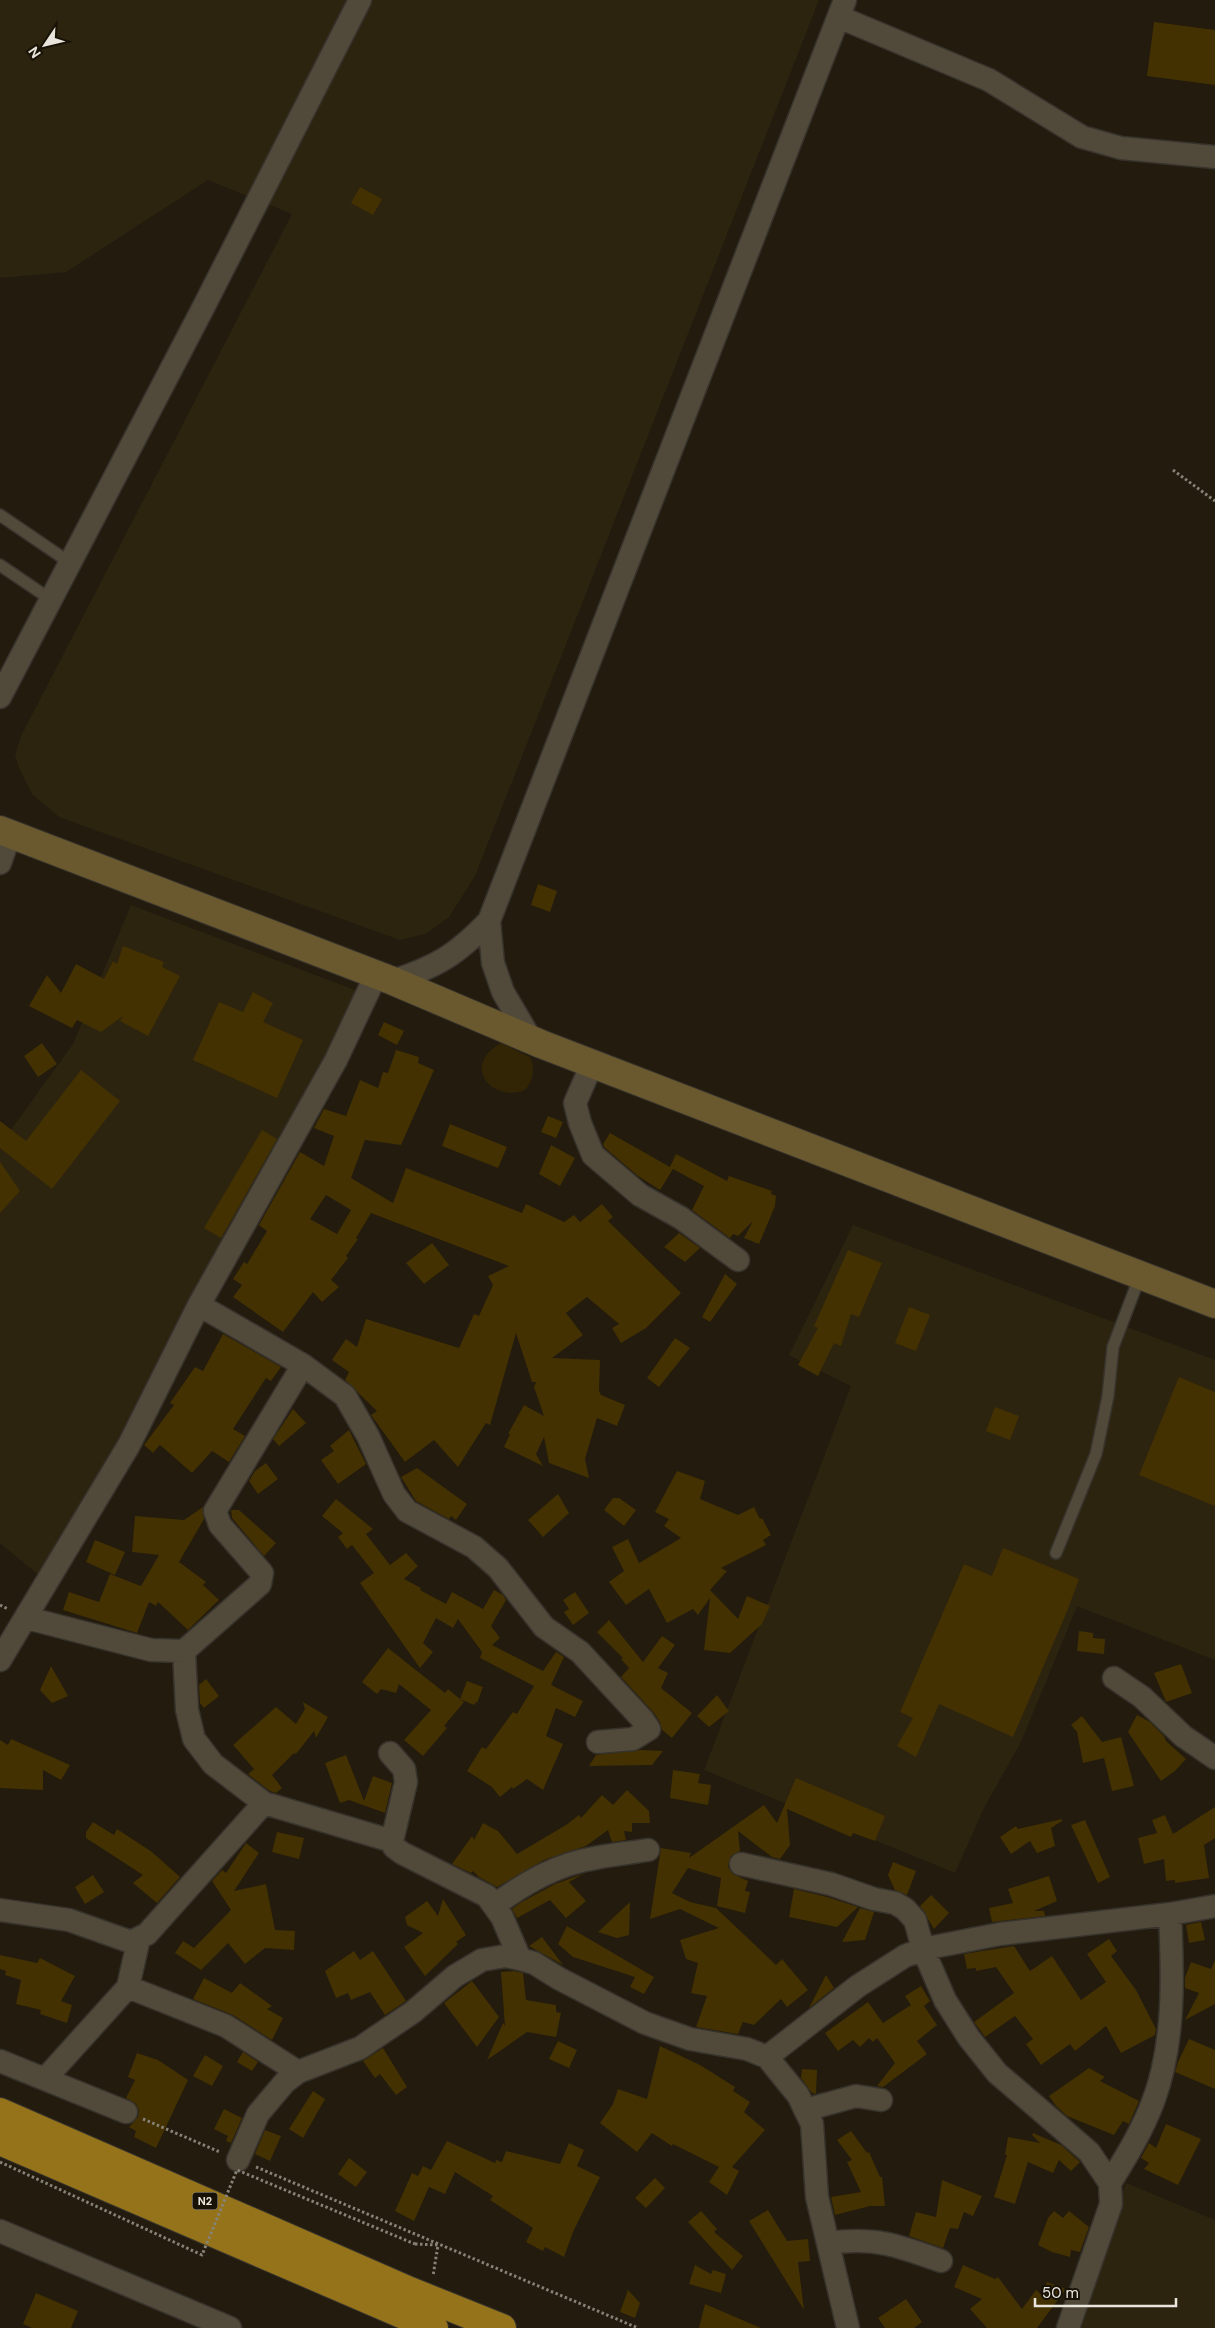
<svg xmlns="http://www.w3.org/2000/svg" width="1215" height="2328" font-family="'DM Sans',sans-serif">
<style>
.built{fill:#2d2410}
.green{fill:#322505}
.building{fill:#433102;fill-rule:evenodd}
.lines{fill:none;stroke-linecap:round;stroke-linejoin:round}
.service-casing{stroke:#37332c;stroke-width:14}
.minor-casing{stroke:#37332c;stroke-width:25}
.secondary-casing{stroke:#37332c;stroke-width:30}
.trunk-casing{stroke:#37332c;stroke-width:30}
.path{stroke:#878277;stroke-width:3;stroke-dasharray:2.5 2.5;stroke-linecap:butt}
.service{stroke:#514a3b;stroke-width:11}
.minor{stroke:#514a3b;stroke-width:22}
.secondary{stroke:#6a592f;stroke-width:28}
.trunk{stroke:#94731a;stroke-width:28}
.path-bridge{stroke:#878277;stroke-width:3;stroke-dasharray:2.5 2.5;stroke-linecap:butt}
.labels{text-anchor:middle;stroke-width:5;stroke-linejoin:round;paint-order:stroke}
.shield{fill:#181206;stroke:#aaa69c;stroke-width:1}
.shield-label{font-size:11px;font-weight:bold;fill:#e9e5dc}
</style>
<rect width="100%" height="100%" fill="#221b0e"/>
<path class="built" d="M0 0H819L475 876 449 917 425 934 400 940 59 817 32 794 19 768 15 755 21 736 292 214 208 180 66 272 0 278Z
M131 905 368 995 41 1577 0 1543V1145L73 1044Z
M853 1225 1215 1360V1660L1077 1606 1021 1742 984 1808 955 1873 704 1770 851 1386 789 1355Z
M1126 2183 1215 2220V2328H1077Z"/>
<path class="green" d="M501 1043 530 1057C535 1068 534 1080 525 1090 494 1103 459 1067 501 1043Z"/>
<path class="building" d="M1154 22 1215 30V85L1147 76Z
M360 187 382 199 373 215 351 203Z
M538 884 557 891 550 912 531 905Z
M123 946 164 962 162 967 180 976 148 1036 120 1021 123 1016 101 1032 77 1020 72 1028 29 1006 47 975 61 993 76 964 104 979 113 961 117 964Z
M253 992 273 1003 263 1022 303 1040 277 1098 193 1060 219 1002 243 1012Z
M384 1022 404 1031 397 1045 378 1035Z
M42 1043 57 1064 38 1077 24 1056Z
M396 1050 419 1057 418 1063 434 1070 401 1145 365 1140 351 1178 393 1203 406 1168 522 1213 526 1204 564 1222 574 1215 580 1222 602 1204 613 1217 608 1221 681 1293 646 1328 621 1343 612 1328 619 1324 587 1297 566 1313 583 1335 552 1358 600 1360 599 1391 601 1395 625 1405 617 1426 597 1418 585 1459 589 1478 549 1463 544 1437 536 1454 543 1466 504 1447 510 1434H508L524 1405 544 1416 534 1387 536 1382H532L516 1333 490 1425 486 1423 458 1467 434 1440 405 1462 371 1415 377 1411 345 1380 349 1372 332 1360 346 1339 357 1347 366 1319 459 1348 474 1314 479 1316 493 1285 488 1276 509 1266 371 1213 356 1238 358 1239 346 1256 348 1258 331 1280 339 1287 322 1302 313 1292 283 1332 233 1297 242 1285 233 1279 244 1262 247 1264 267 1231 259 1225 300 1152 324 1166 334 1136 314 1128 324 1109 346 1116 360 1080 378 1088 383 1072 388 1073ZM326 1195 351 1210 337 1234 310 1219Z
M81 1070 120 1101 52 1189 0 1148V1121L26 1141Z
M548 1116 563 1122 556 1138 541 1132Z
M450 1124 507 1147 498 1168 442 1146Z
M262 1130 277 1139 221 1238 204 1228Z
M610 1133 670 1167 676 1154 727 1181 729 1176 772 1191 771 1194 776 1196 775 1206 759 1244 744 1238 753 1221 738 1236 733 1234 730 1238 692 1210 704 1186 673 1169 660 1190 638 1176 604 1147 603 1144Z
M551 1145 575 1158 560 1186 539 1174Z
M0 1162 20 1191 0 1213Z
M679 1233 700 1248 685 1262 664 1247Z
M432 1243 449 1265 424 1284 406 1263Z
M848 1250 882 1263 859 1317 851 1314 841 1346 834 1343 818 1376 798 1365 818 1328 814 1326Z
M725 1274 737 1284 710 1322 702 1317Z
M909 1307 930 1315 916 1351 895 1343Z
M223 1334 281 1367 271 1381 266 1378 233 1429 245 1436 229 1462 212 1451 192 1473 160 1445 153 1453 144 1445 174 1405 170 1403 195 1367 203 1371Z
M675 1338 690 1348 659 1387 647 1378Z
M1179 1377 1215 1392V1506L1139 1475Z
M995 1407 1019 1416 1010 1440 986 1431Z
M293 1409 306 1423 279 1446 273 1439Z
M349 1430 366 1464 338 1484 321 1460 334 1451 330 1446Z
M266 1463 278 1479 258 1494 249 1481 255 1471Z
M417 1468 467 1504 456 1520 451 1516 449 1519 416 1501 401 1477Z
M677 1471 705 1481 700 1499 738 1515 754 1507 760 1519 762 1518 771 1535 763 1540 766 1545 721 1568 727 1571 710 1590 738 1619 747 1596 770 1606 762 1624 730 1653 704 1650 710 1598 698 1615 693 1609 667 1623 649 1589 626 1605 609 1582 624 1571 612 1547 628 1539 639 1563 681 1538 664 1526 669 1519 655 1512Z
M558 1494 569 1513 543 1537 528 1520Z
M613 1498H619L636 1510 624 1526 604 1510Z
M336 1499 373 1529 366 1534 390 1565 406 1553 418 1566 404 1579 421 1588 420 1590 446 1604 452 1592 483 1609 494 1590 503 1595 506 1600 491 1626 500 1638 492 1645 543 1671 556 1652 564 1657 551 1685 583 1701 575 1717 556 1708 546 1736 563 1744 543 1790 527 1779 513 1789 512 1787 500 1797 492 1787 467 1771 482 1747 486 1749 513 1712 517 1714 534 1686 480 1658 482 1652 458 1619 453 1628 436 1618 423 1643 433 1652 420 1668 360 1583 374 1573 352 1545 347 1549 338 1537 343 1533 322 1516Z
M203 1507 204 1519 179 1562 206 1582 203 1585 219 1600 188 1630 158 1602 156 1606 149 1602 137 1633 63 1610 69 1592 99 1602 110 1574 141 1586 159 1555 132 1552 135 1516 184 1520Z
M231 1510H239L276 1543 264 1556 232 1518Z
M95 1540 125 1552 115 1575 86 1562Z
M1003 1548 1079 1579 1068 1609 1013 1737 939 1704 916 1757 897 1746 913 1718 900 1712 964 1564 992 1576Z
M575 1592 589 1613 573 1625 564 1612 569 1609 563 1600Z
M609 1620 643 1662 662 1636 675 1645 658 1668 668 1673 661 1688 692 1713 672 1738 662 1730 660 1722 654 1713 621 1677 629 1668 621 1659 623 1658 597 1632Z
M1079 1631 1093 1633V1638L1105 1639 1104 1654 1077 1651Z
M388 1648 445 1693 448 1689 460 1699 467 1681 483 1687 477 1703 476 1702 474 1705 460 1699 464 1702 444 1726 447 1728 423 1756 404 1740 431 1710 399 1684 396 1693 381 1689 377 1694 362 1682Z
M1181 1664 1192 1693 1166 1702 1154 1673Z
M51 1666 68 1696 52 1703 40 1690Z
M206 1679 219 1696 204 1708 200 1703 199 1685Z
M717 1695 729 1711 709 1727 697 1716Z
M303 1702 328 1717 316 1738 314 1731 296 1754 294 1753 272 1775 282 1788 276 1793 270 1791 248 1774 254 1769 233 1745 276 1707 296 1724 305 1709Z
M1137 1715 1150 1722 1164 1736 1166 1741 1186 1759 1175 1771 1161 1781 1128 1732Z
M1082 1716 1102 1742 1121 1737 1134 1786 1112 1791 1104 1758 1083 1763 1077 1732 1071 1725Z
M11 1739 70 1765 61 1780 43 1770V1790L0 1788V1740L8 1745Z
M641 1750 663 1751 652 1765 589 1766 596 1755Z
M346 1755 364 1801 373 1776 392 1783 385 1813 349 1800 340 1803 325 1763Z
M673 1770 700 1774 698 1783 711 1785 708 1805 670 1798Z
M796 1778 885 1816 875 1841 853 1833 851 1837 787 1809 790 1845 780 1859 772 1857 738 1831 740 1851 731 1856 728 1867 733 1874 748 1881 745 1891 750 1892 745 1913 717 1906 721 1878 688 1868 672 1893 690 1902 716 1908 776 1965 782 1959 808 1990 787 2007 781 1999 754 2025 743 2022 738 2034 696 2027 707 1996 691 1993 698 1963 686 1959 680 1940 719 1928 680 1909 650 1919 661 1848 691 1853 689 1858 764 1805 777 1823Z
M627 1790 649 1811 650 1823H632V1832L624 1831 626 1840 612 1842 608 1830 586 1846 544 1860 497 1887 479 1877 473 1871 471 1873 452 1864 472 1836 474 1840 483 1823 498 1831 517 1854 566 1825 579 1815 581 1818 602 1795 613 1805Z
M1215 1807V1838L1204 1845 1209 1878 1175 1883V1880L1166 1881 1164 1859 1144 1864 1138 1838 1157 1833 1152 1820 1165 1815 1173 1834Z
M1062 1819V1821L1051 1828 1055 1846 1037 1853 1030 1841 1011 1854 1000 1837 1016 1826 1018 1829Z
M1085 1820 1110 1877 1098 1883 1071 1825Z
M93 1822 114 1835 117 1829 152 1852 180 1877 157 1903 133 1883 143 1875 86 1838V1832Z
M277 1832 304 1838 299 1859 272 1852Z
M246 1843 259 1853 234 1891 266 1884 275 1930 295 1931 294 1950 265 1948 245 1964 228 1943 201 1970 175 1953 183 1941 194 1948 231 1910 212 1881 222 1870 226 1873Z
M893 1862 916 1871 907 1895 895 1890 888 1875Z
M583 1874 569 1882 586 1901 566 1918 550 1900 517 1918 512 1909 520 1903 555 1884Z
M93 1875 104 1892 85 1904 75 1887Z
M1049 1876 1057 1901 1034 1911H1044L1045 1916 992 1922 989 1908 1013 1903 1008 1889Z
M794 1889 827 1897 858 1907 837 1927 789 1917Z
M931 1895 949 1913 934 1929 920 1906Z
M443 1899 466 1935 456 1942 458 1944 425 1976 404 1947 423 1933 407 1925 405 1917 427 1901 438 1916Z
M630 1902 629 1935 617 1938 598 1932Z
M860 1908 874 1912 865 1940 842 1942Z
M1201 1922 1205 1940 1189 1943 1186 1925Z
M567 1926 654 1977 644 1994 630 1987 635 1977 573 1957 558 1944Z
M542 1937 563 1965 529 1946Z
M1109 1939 1117 1951 1111 1956 1136 1990 1156 2029 1155 2035 1121 2053 1106 2026 1075 2051 1070 2044 1041 2065 1026 2044 1033 2039 1015 2016 985 2037 980 2030 974 2022 1014 1993 996 1967 976 1971V1968L967 1969 964 1954 1014 1946 1030 1971 1052 1956 1081 2000 1106 1982 1087 1954Z
M354 1951 360 1960 373 1951 406 2001 385 2015 370 1992 351 2000 348 1993 336 1998 325 1971Z
M0 1955 37 1963 40 1958 75 1976 61 2001 72 2005 67 2023 40 2014 41 2010 16 2004 21 1980 5 1975 6 1971 0 1969Z
M1215 1960V2004L1185 2020 1199 1993 1185 1988V1978L1191 1962 1211 1969Z
M514 1971 523 1973 526 2000 556 2005V2012L561 2013 556 2037 527 2032 487 2060 503 2023 505 2026 501 1972Z
M826 1975 834 1988 809 2008Z
M204 1978 232 1993 240 1983 272 2006 267 2009 283 2018 272 2040 233 2015 193 1999Z
M472 1981 499 2017 477 2047 444 2003Z
M921 1986 930 2001 924 2006 937 2025 917 2041 927 2054 883 2087 877 2086 895 2063 877 2038 873 2042 869 2038 860 2047 853 2040 838 2051 825 2033 868 2002 883 2023 911 2005 905 1996Z
M1189 2039 1215 2050V2089L1175 2072 1178 2062Z
M558 2041 577 2050 569 2068 549 2059Z
M660 2046 700 2065 735 2087 733 2091 750 2102 744 2112 765 2130 732 2167 739 2171 727 2195 709 2182 719 2167 673 2144 672 2146 652 2133 637 2152 600 2123 613 2104 618 2089 647 2099Z
M383 2048 407 2087 396 2095 380 2074 375 2078 363 2061Z
M243 2052 258 2062 252 2071 237 2062Z
M137 2053 158 2060 188 2080 156 2148 134 2137 136 2131 129 2127 138 2117 139 2111 136 2104 126 2098 135 2080 128 2077Z
M205 2055 223 2066 212 2086 193 2076Z
M1089 2068 1105 2077 1100 2081 1139 2101 1129 2124 1123 2121 1114 2135 1067 2116 1056 2106 1049 2096Z
M802 2069 817 2070 816 2094 812 2093 801 2078Z
M313 2091 325 2099 303 2138 289 2129Z
M224 2109 242 2118 231 2143 226 2141 228 2136 214 2129Z
M1166 2124 1201 2139 1178 2185 1144 2169 1149 2163 1141 2158 1149 2143 1156 2148Z
M265 2130 281 2136 270 2161 255 2154Z
M851 2131 867 2153 869 2152 880 2177H882L885 2206H870L835 2215 831 2197 861 2192 847 2162 852 2160 837 2140Z
M1033 2133 1061 2145 1080 2162 1071 2171 1059 2160 1053 2173 1028 2162 1015 2204 994 2197 1007 2155H1005L1008 2137 1040 2143 1032 2135Z
M447 2141 495 2163 496 2160 502 2162 506 2151 560 2164 569 2143 584 2150 577 2166 600 2177 573 2232 564 2257 545 2247 543 2251 526 2242 533 2228 490 2200 493 2196 455 2172 445 2194 429 2187 414 2221 395 2211 412 2173 418 2176 423 2166 431 2170Z
M349 2158 367 2172 356 2187 338 2174Z
M655 2178 665 2188 646 2208 635 2198Z
M942 2180 982 2196 973 2216 964 2212 958 2229 950 2228 943 2248 909 2236 916 2212 936 2217Z
M768 2210 787 2241 808 2239 810 2261 798 2262 804 2310 749 2221Z
M701 2211 717 2229 714 2232 743 2256 732 2270 688 2222Z
M1054 2211 1063 2218 1069 2211 1089 2227 1080 2252 1071 2250 1070 2257 1052 2252 1038 2245 1048 2218Z
M695 2265 711 2274 713 2270 726 2274 721 2293 689 2284Z
M963 2265 995 2279 998 2277 1022 2309 1036 2290 1042 2295 1047 2282 1066 2289 1037 2328H987L970 2309 982 2299 954 2287Z
M628 2290 640 2303 635 2318 620 2312Z
M36 2293 78 2311 71 2328H32L23 2324Z
M906 2299 922 2322 914 2328H885L878 2318Z
M705 2304 761 2328H699Z"/>
<g class="lines">
<defs>
<path id="service" d="M0 515 69 562
M0 565 50 599
M1056 1553 1096 1454 1108 1396 1113 1347 1140 1276"/>
<path id="minor" d="M839 17 989 80 1082 137 1121 148 1215 157
M0 697 202 310 360 0
M0 863 10 834
M489 921 493 963 503 992 530 1038
M393 981C438 966 456 955 489 921L845 0
M592 1064 575 1103 580 1123 593 1155 640 1195 681 1218 738 1260
M199 1305 303 1365 345 1396 368 1436 394 1494 407 1511 474 1547 498 1568 544 1627 580 1652 643 1720 649 1729 633 1739 598 1742
M27 1618 151 1650 184 1651 187 1710 194 1739 213 1764 264 1803 392 1841
M184 1651 260 1584 262 1573 220 1525 215 1511 303 1365
M0 1660 129 1445 199 1305 336 1060 376 975
M1114 1678 1142 1697 1183 1736 1215 1758
M390 1753 404 1769 406 1782 392 1841 394 1847 402 1853 487 1896 502 1917 520 1959
M741 1864 831 1884 874 1899 895 1903 905 1909 915 1920 923 1949 945 2000 969 2038 997 2073 1089 2152 1110 2183 1111 2204 1068 2328
M495 1905C519 1887 542 1873 570 1864 595 1856 623 1854 648 1850
M0 1910 69 1920 131 1942 147 1934 264 1803
M128 1987 226 2026 298 2072
M767 2057 858 1986 905 1956 923 1949 1000 1934 1170 1914 1215 1906
M0 2061 126 2112
M45 2079 128 1987 139 1938
M805 2110 856 2096 881 2100
M238 2160 258 2114 285 2082 298 2072 360 2048 413 2012 455 1976 482 1960 505 1956 520 1959 534 1963 558 1978 645 2023 690 2039 747 2049 767 2057 798 2095 812 2124 817 2197 848 2328
M1110 2183C1126 2157 1142 2131 1153 2102 1175 2044 1173 1976 1170 1914
M0 2231 230 2328
M828 2243C876 2237 897 2245 941 2261"/>
<path id="secondary" d="M0 830 393 981 541 1044 1215 1304"/>
<path id="trunk" d="M0 2112 410 2291 502 2328
M0 2141 434 2328"/>
</defs>
<use href="#service" class="service-casing"/>
<use href="#minor" class="minor-casing"/>
<use href="#secondary" class="secondary-casing"/>
<use href="#trunk" class="trunk-casing"/>
<path class="path" d="M1173 470 1215 501
M0 1605 8 1609
M143 2119 220 2152
M256 2167 638 2328
M415 2244 438 2245 433 2276"/>
<use href="#service" class="service"/>
<use href="#minor" class="minor"/>
<use href="#secondary" class="secondary"/>
<use href="#trunk" class="trunk"/>
<path class="path-bridge" d="M0 2162 202 2255 237 2170 415 2244"/>
</g>
<g class="labels">
<rect class="shield" x="192.5" y="2192.5" width="25" height="17" rx="4"/>
<g class="shield-label">
<text x="205" y="2205">N2</text>
</g>
</g>
<g transform="translate(45 45) rotate(235)" stroke="#181206" stroke-width="4" paint-order="stroke">
<path d="M0-4L9 19L0 12L-9 19Z" fill="#e9e5dc"/>
<text y="-8" font-size="14" font-weight="bold" text-anchor="middle" fill="#e9e5dc">N</text>
</g>
<path d="M1035 2298v8h141v-8" fill="none" stroke="#e9e5dc" stroke-width="2.5"/>
<text x="1042" y="2298" font-size="15" fill="#e9e5dc" stroke="#181206" stroke-width="4" paint-order="stroke">50 m</text>
</svg>
